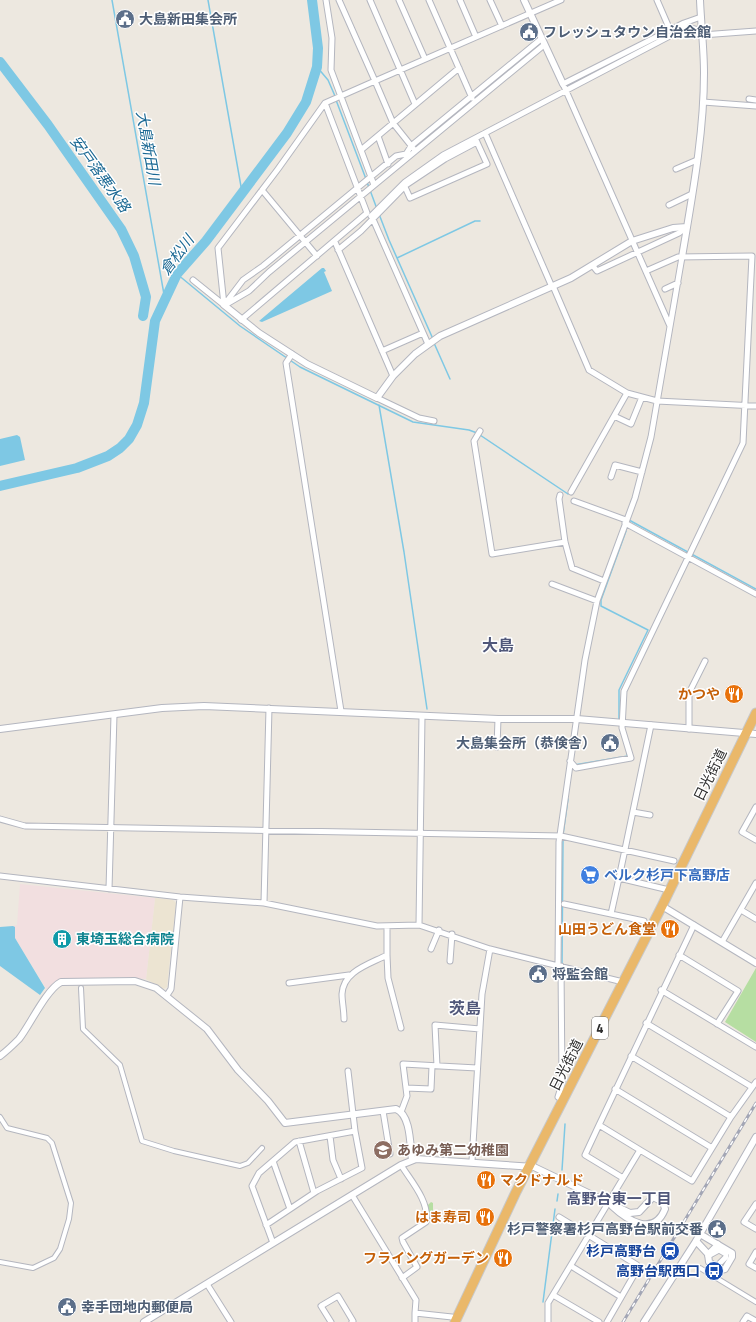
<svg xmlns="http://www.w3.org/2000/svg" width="756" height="1322" font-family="'Titillium Web','Noto Sans JP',sans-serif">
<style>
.education{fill:#ece4d2}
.medical{fill:#f2dfe0}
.green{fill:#b6dea2}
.water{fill:#7ec8e4}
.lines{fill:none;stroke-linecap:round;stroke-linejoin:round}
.stream{stroke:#7ec8e4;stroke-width:1.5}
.river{stroke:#7ec8e4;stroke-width:10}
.pedestrian-casing{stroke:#b4b6bf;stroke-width:6}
.minor-casing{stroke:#b4b6bf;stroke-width:7}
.tertiary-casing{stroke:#b4b6bf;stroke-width:8}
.trunk-casing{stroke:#c8c8c8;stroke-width:11}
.pedestrian{stroke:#fff;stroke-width:4}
.minor{stroke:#fff;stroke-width:5}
.tertiary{stroke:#fff;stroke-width:6}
.trunk{stroke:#eab86a;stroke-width:9}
.rail-casing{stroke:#a3a6b5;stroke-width:3}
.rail{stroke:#fff;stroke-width:1.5;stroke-dasharray:4.5;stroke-linecap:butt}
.labels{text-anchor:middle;stroke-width:3;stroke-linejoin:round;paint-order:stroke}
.shield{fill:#fff;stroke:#6c6c6c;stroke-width:1}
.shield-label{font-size:13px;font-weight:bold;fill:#2d2d2d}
.service-label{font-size:14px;font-weight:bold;fill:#4e5e75;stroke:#fff;text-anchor:start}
.food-label{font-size:14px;font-weight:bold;fill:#c56008;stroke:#fff;text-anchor:end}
.street-label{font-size:14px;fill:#2d2d2d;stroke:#fff}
.shop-label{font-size:14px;font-weight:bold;fill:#366cbe;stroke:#fff;text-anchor:start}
.culture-label{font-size:14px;font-weight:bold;fill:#0d838f;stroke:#fff;text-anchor:start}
.education-label{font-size:14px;font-weight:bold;fill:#785e54;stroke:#fff;text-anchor:start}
.transit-label{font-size:14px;font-weight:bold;fill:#164399;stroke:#fff;text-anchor:end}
.water-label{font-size:15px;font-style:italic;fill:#1a6893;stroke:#fff}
.neighbourhood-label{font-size:15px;font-weight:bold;fill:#50577a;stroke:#fff}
.quarter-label{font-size:16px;font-weight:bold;fill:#50577a;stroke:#fff}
</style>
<rect width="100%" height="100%" fill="#ede8e0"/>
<path class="education" d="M155 898 173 900 176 903 167 987 163 989 146 979Z"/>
<path class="medical" d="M20 884 155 898 146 979 120 977 62 979 56 981 47 990 15 938V928L13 926 17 925Z"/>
<path class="green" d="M756 968V1042L725 1022Z
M431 1202 433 1203V1224L430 1222 427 1206Z"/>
<path class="water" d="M322 268H324L326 271 324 272 332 291 262 322 259 321Z
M17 435 20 437 25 460 0 466V439Z
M13 926 15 927V938L45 988 40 995 0 966V927Z"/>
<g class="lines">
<path class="stream" d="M112 0 165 300
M208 0 242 192
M317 67 328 80 335 96
M336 100 366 179
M367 182 377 209
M379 214 389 240 433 339
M397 258 475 221H480
M177 274 240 326 300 367 413 422 469 430 477 433 568 494
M434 343 450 379
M379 405 404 552 427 709
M629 520 756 589
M619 721V690L648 630 601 606V600L626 531
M574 765 628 756 627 754
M563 835 568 799
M562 965 563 839
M564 1062 565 1078
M562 1170 565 1124
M557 1201 558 1194
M543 1302 555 1209"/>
<path class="river" d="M0 62 48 125 121 229 134 256 146 297 143 316
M0 486 77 468 108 456 120 448 129 439 137 425 144 403 155 321 177 274 206 241 287 133 306 102 317 67 318 48 312 0"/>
<defs>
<path id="pedestrian" d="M81 988 83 1029 120 1065 142 1141 174 1151 240 1166 248 1163 262 1148
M0 1117 7 1128 47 1138 52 1143 71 1203 69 1219 60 1249 54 1258 33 1268 0 1262
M700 1268 756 1302"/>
<path id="minor" d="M326 0 332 38 331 70 374 185
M370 0 415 104
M399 0 425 59
M429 0 472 98
M460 0 476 37
M490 0 502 26
M657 0 670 30
M702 35 756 31
M749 99 756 100
M703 102 756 106
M485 133 552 287
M378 136 388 164
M413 148 393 123 375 81 561 0
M361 150 459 68
M676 169 697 160
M405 187 410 198 487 164 476 140
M262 190 317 256
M669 205 692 194
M371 216 405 182 443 155 687 27 702 31
M372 217 428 344
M335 242 393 376
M338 250 361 231 406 185 445 159 477 142
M593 266 597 271 679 233 687 227
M193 280 224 305
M553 286 589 370 627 393 657 401 756 406
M665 289 678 283
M224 305 243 280 263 266 396 156 406 154 411 146 541 39
M224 305 218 248 278 169 325 103 375 81 339 0
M225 305 249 291 269 272 544 45
M241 320 367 213 325 103
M670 326 563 84 684 23 701 17
M382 351 423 333
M292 354 286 363 341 711
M377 398 419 418 434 421
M614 416 631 424 642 397
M480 431 474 441 492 554 565 542
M611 477 615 465 642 472
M571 492 627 393
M560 495 559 499 565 542 572 568 604 581
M574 501 626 520
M625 523 756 594
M552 584 597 601
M651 725 619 878 669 890
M689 729V693L705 661
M497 747 498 719
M570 761 576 768 631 758 622 728 624 691 743 443 752 256 678 257 646 271
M756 807 742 832 756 840
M633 812 650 815
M0 819 25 826 561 836 674 861
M0 876 180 897 264 903 377 926 419 925 490 949 623 982
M109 889 114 715
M264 903 269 708
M564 904 644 921
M741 910 756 919
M611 914 619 878
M419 925 422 716
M722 942 756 883
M431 949 439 930
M387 955 388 978 401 1028
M679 955 738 991 717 1024
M450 961 452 934
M558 965 559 842 585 660 597 601 635 498 651 437 682 257
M561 966 562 1084 558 1097 564 1100
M289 983 349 975
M661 990 756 1047
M167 995 171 989 180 897
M344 1019C344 1010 342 1002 342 994 343 971 370 964 387 955V926
M646 1023 752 1087
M631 1056 731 1117
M437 1066 435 1025 480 1029
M348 1071 355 1131
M406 1088 431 1089 432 1066
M615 1089 712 1148
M383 1111 390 1154
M401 1112 407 1096 403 1064 477 1068
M599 1125 585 1155 623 1178
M330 1136 333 1160 341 1179
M299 1141 314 1193
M640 1150 599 1125 694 925
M273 1161 290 1209
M472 1161 482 994 490 949
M401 1165C411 1181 430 1202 426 1222L402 1238 403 1242 417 1267 402 1278
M352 1195 416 1300 415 1313
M756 1204 744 1222 756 1229
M559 1217 637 1265 638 1268 607 1322
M266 1225 317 1191 362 1168 355 1131 295 1142 259 1173 252 1186 273 1243
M756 1252 749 1264 756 1268
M708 1254 718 1244
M708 1256 719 1250 726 1254V1257L716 1267
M571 1266 621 1297
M207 1284 231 1322
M553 1295 599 1322
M331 1322 321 1306 338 1296 353 1321 352 1322
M415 1322V1313L452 1317 456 1320
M548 1322V1303L640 1150 692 1181 731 1117 756 1082
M743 1322 747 1316 756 1321"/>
<path id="tertiary" d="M524 0 563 84
M682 257C692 197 704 134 704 73 704 49 701 24 700 0
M224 305 259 333 307 364 377 398 393 376 415 354 440 336 571 278 632 241 673 228 687 227
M0 729 162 708 204 706 498 719H577L756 734
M662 906 756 963
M0 1056C7 1051 13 1045 19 1039 30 1025 46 990 61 982L135 981 156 988 207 1029 238 1070 268 1101 285 1123 396 1109C411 1115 410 1145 412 1160
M696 1241 708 1254 709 1262 721 1270 725 1269 732 1257V1253L700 1234
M144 1322 401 1165 416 1159 534 1167 630 1213 639 1212 653 1197 663 1202 665 1209C654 1237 628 1221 612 1206
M644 1322 696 1241 756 1137"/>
<path id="trunk" d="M455 1322 516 1192 662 906 756 713"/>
</defs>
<use href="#pedestrian" class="pedestrian-casing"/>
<use href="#minor" class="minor-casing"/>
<use href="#tertiary" class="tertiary-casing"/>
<use href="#trunk" class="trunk-casing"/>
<use href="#pedestrian" class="pedestrian"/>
<use href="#minor" class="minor"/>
<use href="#tertiary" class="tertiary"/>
<use href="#trunk" class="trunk"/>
<defs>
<path id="rail" d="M623 1322 756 1103"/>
</defs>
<use href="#rail" class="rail-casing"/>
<use href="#rail" class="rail"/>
</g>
<defs>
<symbol id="civic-disc" viewBox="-11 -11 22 22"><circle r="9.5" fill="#5c6f8a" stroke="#fff"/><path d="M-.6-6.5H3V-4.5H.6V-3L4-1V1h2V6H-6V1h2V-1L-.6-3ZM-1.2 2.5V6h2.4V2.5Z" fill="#fff"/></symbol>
<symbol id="restaurant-disc" viewBox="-11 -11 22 22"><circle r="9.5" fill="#e8710a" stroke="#fff"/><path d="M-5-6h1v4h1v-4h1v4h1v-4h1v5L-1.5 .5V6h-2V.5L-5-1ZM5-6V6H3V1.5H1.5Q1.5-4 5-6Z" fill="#fff"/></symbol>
<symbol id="supermarket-disc" viewBox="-11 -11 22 22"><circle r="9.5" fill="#3f7fe0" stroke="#fff"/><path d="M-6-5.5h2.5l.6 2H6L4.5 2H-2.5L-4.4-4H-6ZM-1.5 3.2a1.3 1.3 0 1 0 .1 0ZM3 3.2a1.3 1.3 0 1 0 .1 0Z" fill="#fff"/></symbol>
<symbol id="building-disc" viewBox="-11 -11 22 22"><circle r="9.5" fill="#0f9aa8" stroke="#fff"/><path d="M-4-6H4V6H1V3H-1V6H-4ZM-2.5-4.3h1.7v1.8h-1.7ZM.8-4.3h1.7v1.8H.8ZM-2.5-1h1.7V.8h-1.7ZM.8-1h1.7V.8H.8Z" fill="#fff"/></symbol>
<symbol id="school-disc" viewBox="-11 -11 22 22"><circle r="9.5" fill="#8d6e63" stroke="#fff"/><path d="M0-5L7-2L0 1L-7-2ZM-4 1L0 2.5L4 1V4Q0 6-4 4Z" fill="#fff"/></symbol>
<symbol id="station-disc" viewBox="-11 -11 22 22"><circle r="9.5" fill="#1a4fb4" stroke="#fff"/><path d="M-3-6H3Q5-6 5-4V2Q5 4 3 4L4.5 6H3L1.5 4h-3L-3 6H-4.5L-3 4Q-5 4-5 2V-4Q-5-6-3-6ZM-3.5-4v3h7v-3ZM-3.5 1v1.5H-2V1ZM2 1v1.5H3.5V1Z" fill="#fff"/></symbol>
<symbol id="bus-disc" viewBox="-11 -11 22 22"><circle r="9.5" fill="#1a4fb4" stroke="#fff"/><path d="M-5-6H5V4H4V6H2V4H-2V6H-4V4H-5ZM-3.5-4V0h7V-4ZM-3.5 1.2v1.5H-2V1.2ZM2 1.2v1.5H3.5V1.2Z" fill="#fff"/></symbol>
</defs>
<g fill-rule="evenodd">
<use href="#civic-disc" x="114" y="8" width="22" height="22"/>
<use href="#civic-disc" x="518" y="21" width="22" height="22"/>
<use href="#restaurant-disc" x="723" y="683" width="22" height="22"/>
<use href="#civic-disc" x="599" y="732" width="22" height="22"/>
<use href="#supermarket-disc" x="579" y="864" width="22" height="22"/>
<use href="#restaurant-disc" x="659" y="918" width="22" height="22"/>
<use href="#building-disc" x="51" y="928" width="22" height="22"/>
<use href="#civic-disc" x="527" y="963" width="22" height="22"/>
<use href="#school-disc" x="372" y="1139" width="22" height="22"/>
<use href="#restaurant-disc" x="475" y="1169" width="22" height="22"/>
<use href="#restaurant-disc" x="474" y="1206" width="22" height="22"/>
<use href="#civic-disc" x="706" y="1218" width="22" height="22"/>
<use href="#station-disc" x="659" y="1240" width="22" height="22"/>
<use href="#restaurant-disc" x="492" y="1247" width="22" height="22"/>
<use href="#bus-disc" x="703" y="1260" width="22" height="22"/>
<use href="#civic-disc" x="56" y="1296" width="22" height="22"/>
</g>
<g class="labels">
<rect class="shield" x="592" y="1017" width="16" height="22" rx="3"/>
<g class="shield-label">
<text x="600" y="1033">4</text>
</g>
<g class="service-label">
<text x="139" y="24">大島新田集会所</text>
<text x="543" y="37">フレッシュタウン自治会館</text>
<text x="596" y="748" text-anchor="end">大島集会所（恭倹舎）</text>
<text x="552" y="979">将監会館</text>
<text x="703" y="1234" text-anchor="end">杉戸警察署杉戸高野台駅前交番</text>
<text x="81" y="1312">幸手団地内郵便局</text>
</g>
<g class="food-label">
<text x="720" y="699">かつや</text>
<text x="656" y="934">山田うどん食堂</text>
<text x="500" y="1185" text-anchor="start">マクドナルド</text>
<text x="471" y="1222">はま寿司</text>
<text x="489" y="1263">フライングガーデン</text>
</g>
<g class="street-label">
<text transform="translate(710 775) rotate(-64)" y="5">日光街道</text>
<text transform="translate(566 1065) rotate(-63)" y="5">日光街道</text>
</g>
<g class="shop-label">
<text x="604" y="880">ベルク杉戸下高野店</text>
</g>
<g class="culture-label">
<text x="76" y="944">東埼玉総合病院</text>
</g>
<g class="education-label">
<text x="397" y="1155">あゆみ第二幼稚園</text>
</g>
<g class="transit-label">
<text x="656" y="1256">杉戸高野台</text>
<text x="700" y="1276">高野台駅西口</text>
</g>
<g class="water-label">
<text transform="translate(148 148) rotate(80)" y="5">大島新田川</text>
<text transform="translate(100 174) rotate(54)" y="5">安戸落悪水路</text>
<text transform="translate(177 255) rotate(-53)" y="5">倉松川</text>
</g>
<g class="neighbourhood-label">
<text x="619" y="1204">高野台東一丁目</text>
</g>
<g class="quarter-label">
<text x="498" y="651">大島</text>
<text x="465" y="1014">茨島</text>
</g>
</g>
</svg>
